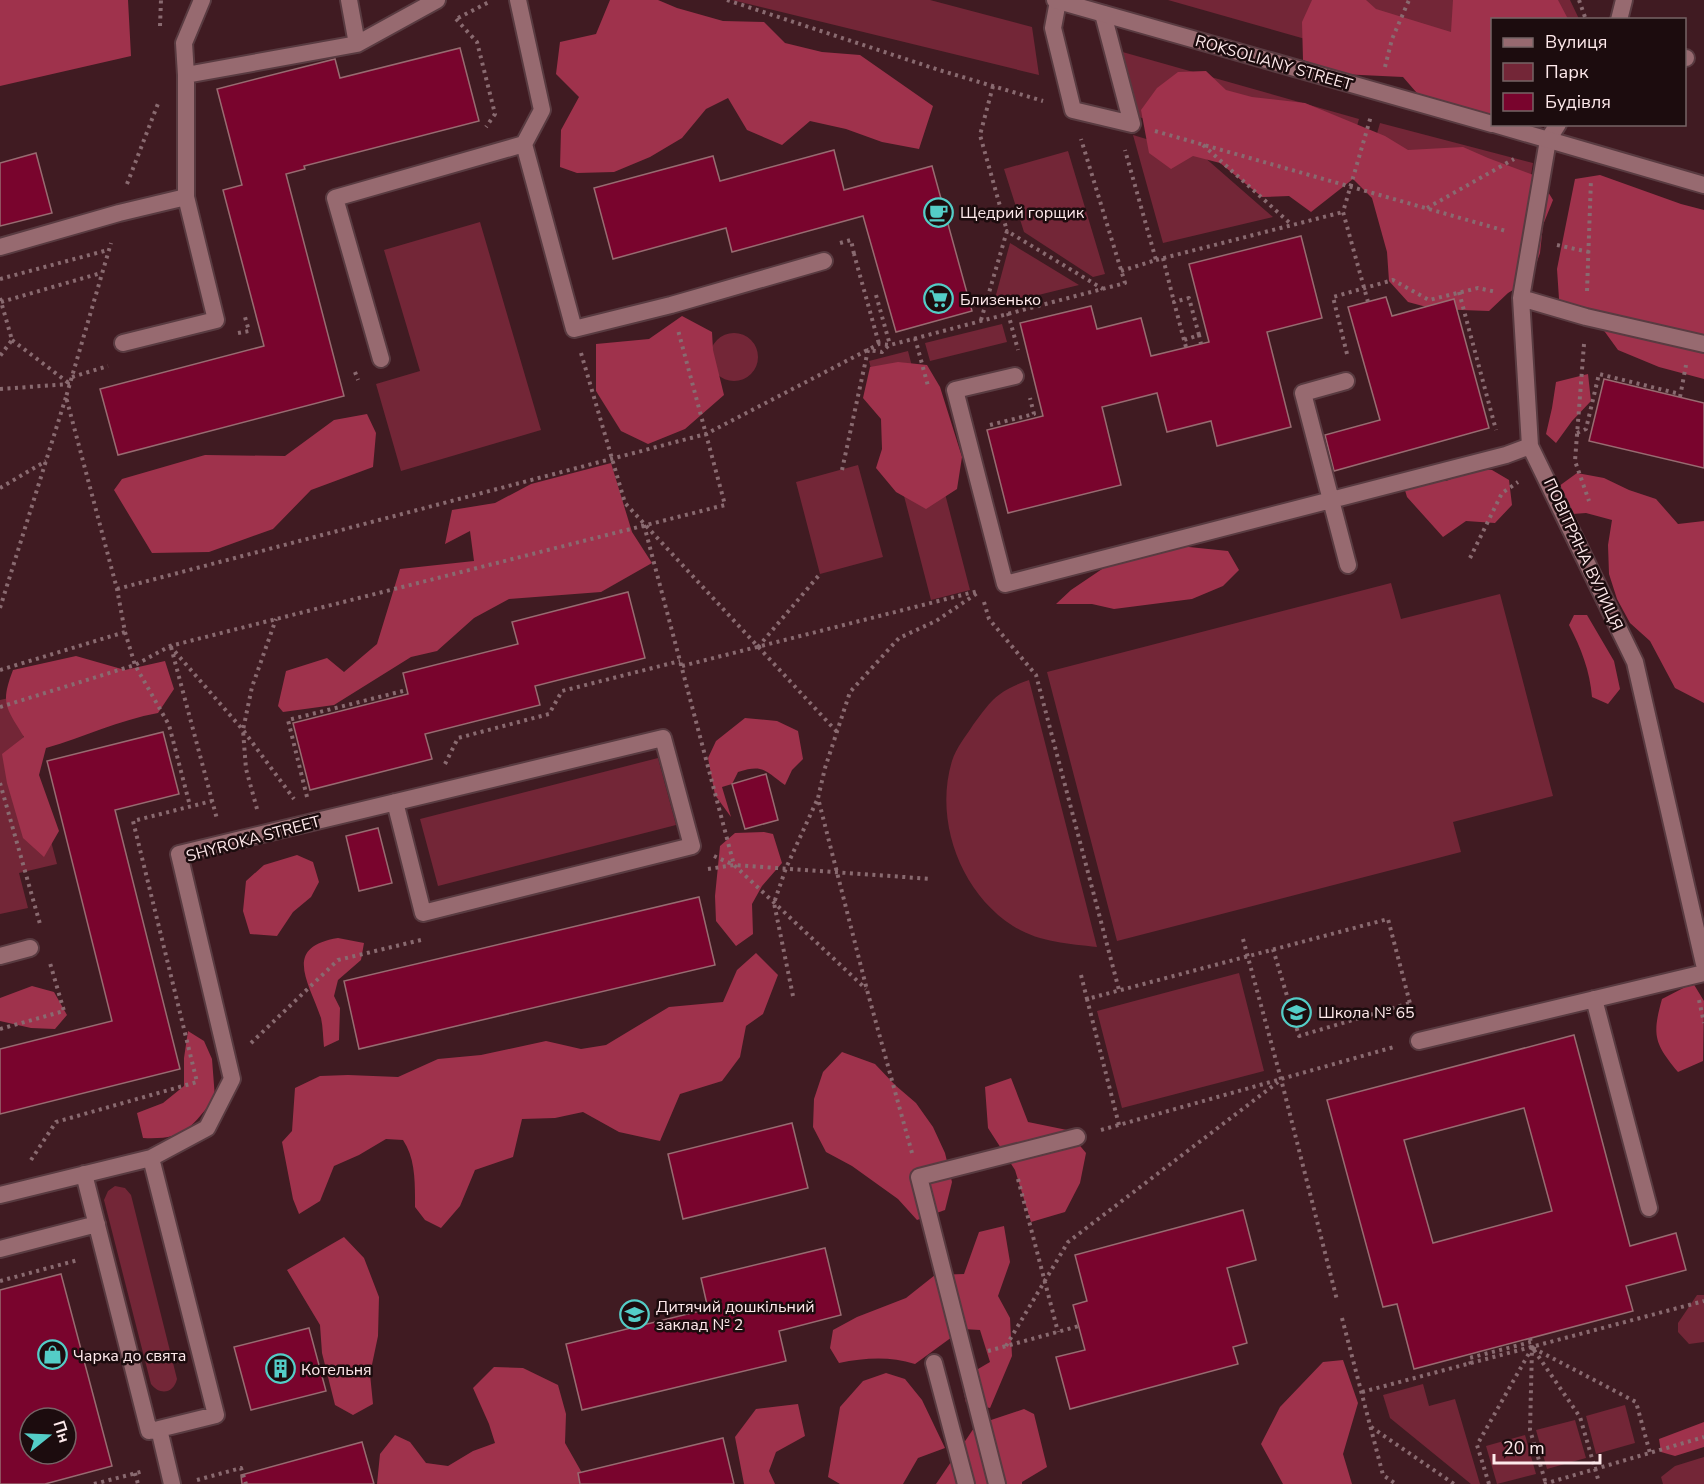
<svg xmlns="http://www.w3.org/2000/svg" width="1704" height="1484" font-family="'Nunito Sans',sans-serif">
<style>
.green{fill:#732637}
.forest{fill:#9f324c}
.building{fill:#79042d;stroke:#986b71;stroke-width:1.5;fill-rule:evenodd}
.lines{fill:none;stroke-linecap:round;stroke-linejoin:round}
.service-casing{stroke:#593b41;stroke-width:20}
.minor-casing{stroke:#593b41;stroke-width:20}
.path{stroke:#896a70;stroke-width:4;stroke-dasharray:3 4.5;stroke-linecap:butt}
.service{stroke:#976a70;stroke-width:16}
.minor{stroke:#976a70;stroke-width:16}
.labels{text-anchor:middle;stroke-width:5;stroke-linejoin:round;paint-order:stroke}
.street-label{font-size:16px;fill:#fee9eb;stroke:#1c0c0e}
.poi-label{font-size:16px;fill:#fee9eb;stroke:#1c0c0e;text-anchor:start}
</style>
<rect width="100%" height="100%" fill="#401b22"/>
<path class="green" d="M732 0H930L1032 27 1039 75Z
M1168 0H1570L1579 19 1492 20V92Z
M1119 51 1359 119 1343 174 1135 116Z
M1380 123 1533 163 1523 224 1364 179Z
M1133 135 1203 156 1273 217 1163 243Z
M1068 151 1105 274 1093 277 1024 232 1004 169Z
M480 222 541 430 401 471 376 384 420 371 384 250Z
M1010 243 1079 285 993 306Z
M1002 324 1007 342 930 361 925 343Z
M710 357a24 24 0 1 1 48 0a24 24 0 1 1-48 0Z
M908 351 970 590 931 600 869 361Z
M858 465 883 557 820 574 796 482Z
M1391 583 1401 619 1500 594 1553 796 1453 822 1461 852 1117 941 1047 672Z
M1029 680 1097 947C1068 944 1038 942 1013 926 960 892 934 820 952 761 956 748 966 736 973 725 992 699 998 691 1029 680Z
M13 697 57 864 19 873 28 908 0 914V700Z
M658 758 676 825 438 886 420 819Z
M1239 973 1264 1071 1122 1108 1097 1011Z
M115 1186 125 1188 131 1195 177 1379C174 1393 160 1396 151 1384L104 1200 108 1191Z
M1697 1295H1704V1342L1689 1344 1678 1332V1323Z
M1423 1384 1429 1406 1455 1399 1480 1484H1471L1390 1418 1383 1395Z
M1625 1405 1635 1443 1596 1454 1586 1416Z
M1575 1420 1586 1458 1547 1469 1536 1430Z
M1525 1435 1536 1474 1497 1484 1486 1446Z
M1704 1457V1484H1663L1661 1477 1675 1466Z"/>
<path class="forest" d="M0 0H128L131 56 0 86Z
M610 0H658L677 8 723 21 764 22 785 43 822 52 860 55 933 106 919 149 882 142 846 129 810 121 782 145 747 130 728 98 706 109 682 138 650 157 614 172 577 173 560 167 561 130 579 97 556 74 560 42 596 34Z
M1312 0H1366L1376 9 1451 32 1453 0H1558L1568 19 1492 20V124L1496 125 1472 128 1436 115 1403 77 1340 74 1303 60 1302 22Z
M1206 71 1226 90 1252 97 1305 103 1385 136 1408 150 1463 147 1488 158 1539 177 1553 200 1543 225 1540 253 1531 279 1508 293 1489 311 1434 309 1408 302 1389 281 1387 252 1372 198 1353 179 1311 212 1289 196 1262 197 1220 163 1193 156 1171 169 1149 153 1141 110 1157 88 1178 72Z
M1600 175 1681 204 1704 210V379L1659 367 1618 350 1597 321 1559 299 1557 269 1575 179Z
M682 316 712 332 713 350 724 395 685 429 648 444 621 431 596 391V344L649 339Z
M898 362 927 365 940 387 962 457 957 489 926 509 896 492 876 468 882 449 881 419 863 398 870 367Z
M1588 374 1591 401 1572 421 1556 443 1546 434 1552 408 1556 382Z
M367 414 376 433 373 467 311 490 273 529 209 552 152 553 114 490 122 479 205 455 285 456 334 420Z
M611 463 632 532 652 563 601 592 509 599 474 618 437 651 411 657 334 705 283 712 278 706 286 671 327 658 344 672 377 644 400 569 474 561 470 531 445 544 452 510 495 503 531 484Z
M1476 469 1492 470 1509 480 1512 505 1495 523 1466 521 1443 537 1407 497 1404 487 1424 481H1446Z
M1577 473 1604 478 1629 490 1656 499 1678 524 1704 521V703L1675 688 1650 641 1630 623 1617 599 1609 574 1608 545 1612 520 1586 513 1559 515 1555 489Z
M1179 546 1228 551 1239 570 1223 586 1192 599 1114 609 1092 604H1056L1071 590 1108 565Z
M1574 615H1587L1614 661 1620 689 1608 704 1592 697C1590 671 1581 648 1569 625Z
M76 656 125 670 165 661 174 689 158 713C119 720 84 737 46 748L39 775 59 831 44 857 23 838 7 783 2 754 24 737C6 707 0 704 13 670Z
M745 718 777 721 798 731 803 759 792 770 785 785C764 770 763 764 738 772L732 784 722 787 731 817 715 795 708 758 716 741Z
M764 832 773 834 782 863 762 886 752 904 753 934 736 946 716 921 715 896 720 846 735 833Z
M297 855 313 862 319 882 311 897 293 912 277 936 250 934 243 911 246 881 264 865Z
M338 938 364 943 361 960 338 980 334 996 340 1008 339 1040 324 1047C323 1038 323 1027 321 1018 309 982 282 947 338 938Z
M756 953 778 975 763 1014 746 1026 740 1057 722 1081 680 1094 660 1141 619 1132 583 1112 555 1118 522 1119 513 1157 475 1170 460 1206 441 1228 425 1220 415 1207C415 1185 416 1159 403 1140L386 1139 359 1155 334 1166 320 1201 299 1214 293 1199 282 1142 292 1131 295 1088 320 1076 348 1075 398 1077 438 1059 481 1055 546 1041 581 1049 606 1045 669 1007 723 1002 737 970Z
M1693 983 1704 1001 1703 1061 1678 1072C1654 1043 1652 1035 1662 999Z
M32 986 54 992 67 1015 55 1029 31 1028 0 1021V998Z
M188 1031 204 1041 212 1059 215 1098C190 1128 185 1140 143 1138L137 1113 163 1103 184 1086V1058Z
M842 1052 875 1064 895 1085 916 1103 933 1127 945 1153 952 1182 945 1210 917 1220 898 1199 852 1166 826 1152 813 1127 814 1099 823 1072Z
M1011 1078 1028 1122 1067 1130 1086 1153 1080 1183 1065 1212 1031 1222 1015 1170 988 1128 985 1087Z
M1004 1226 1010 1262 998 1296 1010 1318 1012 1356 990 1408 966 1403 961 1379 990 1362 980 1330 963 1329 915 1364C889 1356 865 1358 839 1363L830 1348 833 1330 857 1317 906 1298 935 1275 964 1274 979 1232Z
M344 1237 364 1258 379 1297 378 1336 370 1374 373 1404 353 1415 335 1405 322 1353 320 1325 287 1270Z
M1343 1360 1358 1403 1343 1454 1352 1484H1283L1261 1444 1280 1407 1323 1362Z
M494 1367 523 1368 558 1385 566 1414 565 1443 586 1480V1484H377L380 1454 395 1435 410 1442 426 1463 448 1466 473 1451 495 1443 489 1424 473 1388Z
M886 1373 905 1379 922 1400 945 1448 918 1458 903 1484H840L828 1477 840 1407 863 1381Z
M798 1404 805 1436 776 1452 769 1471 775 1484H744L735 1437 756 1409Z
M1024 1409 1034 1414 1047 1467 1022 1482V1484H936L976 1425Z
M1704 1422V1447L1675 1456 1661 1452 1659 1439Z"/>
<path class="building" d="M460 48 479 121 304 166 305 169 286 174 344 396 118 455 100 389 264 346 223 190 242 185 217 89 335 59 340 78Z
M834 150 844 190 932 166 972 311 896 332 863 216 732 252 726 228 613 259 594 188 713 156 720 181Z
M36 153 52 213 0 226V163Z
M1301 236 1322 318 1267 332 1291 427 1217 446 1211 421 1167 432 1157 393 1102 407 1121 485 1008 513 987 430 1043 416 1020 323 1091 306 1097 329 1141 318 1151 356 1209 342 1189 264Z
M1386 297 1392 316 1454 299 1489 428 1334 471 1325 435 1380 420 1348 307Z
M1604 379 1704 403V468L1589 441Z
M628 592 645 658 535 686 540 705 425 734 432 759 310 790 293 723 408 694 403 673 518 644 512 622Z
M163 732 179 794 115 810 180 1069 0 1114V1049L112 1021 47 761Z
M766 774 778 820 745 829 732 784Z
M378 828 392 883 359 891 346 836Z
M699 897 715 965 359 1049 344 981Z
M1574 1035 1630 1246 1676 1233 1686 1270 1626 1286 1633 1311 1414 1369 1397 1304 1383 1307 1327 1100ZM1524 1108 1552 1211 1433 1243 1404 1140Z
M792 1123 808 1188 683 1219 668 1154Z
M1243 1210 1256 1260 1227 1268 1247 1343 1233 1347 1238 1364 1070 1409 1056 1357 1085 1350 1073 1305 1087 1301 1075 1255Z
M825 1248 841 1315 779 1331 786 1361 582 1410 566 1344 708 1309 701 1278Z
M61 1274 112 1466 45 1484H0V1290ZM30 1418H66V1454H30Z
M309 1328 326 1391 251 1410 234 1347Z
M723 1438 734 1484H580L578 1473Z
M362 1442 374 1484H242L241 1475Z"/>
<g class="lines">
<defs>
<path id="service" d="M349 0 357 44
M1058 1 1053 28 1073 110 1132 124 1103 14
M1619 20 1624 0
M1684 58H1686
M186 75 184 43 202 0
M1558 124 1548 140 1521 298 1530 446 1635 662 1704 964
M524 144 574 329 671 305 824 261
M0 247 119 213 186 197V75L357 44 437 0
M1521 298 1586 317 1704 344
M123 343 216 320 186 197
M381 359 335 198 524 144 542 110 518 0
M1015 376 955 390 1005 584 1506 455 1530 446
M1346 381 1303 393 1348 565
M0 956 30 948
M1594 999 1649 1208
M1419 1041 1704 973
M151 1158 216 1415 159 1429 172 1484
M84 1174 149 1431 159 1429
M0 1195 151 1158 207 1128 232 1079 179 854 663 738 692 846 423 913 395 802
M0 1249 97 1224
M934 1363 966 1484
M997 1484 919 1177 1077 1137"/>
<path id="minor" d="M1055 0 1492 124
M1494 124 1704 185"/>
</defs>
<use href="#service" class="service-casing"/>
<use href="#minor" class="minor-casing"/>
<path class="path" d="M727 0 939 70 1043 101
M1579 0 1586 20
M458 18 491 1
M456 19 477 42 495 114 486 127
M160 26 161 0
M1385 67 1392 39 1409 0
M993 86 980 135 1007 231
M1155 131 1506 231
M1203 145 1291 224
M127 184 159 101
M1427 208 1514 159
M840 243 851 240 854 254
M1557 245 1589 252
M853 254H854L879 344
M1163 258 1174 302
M1156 260 1343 212
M1121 271 1156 260 1125 150
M0 279 108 250
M1587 291 1591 179
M1459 292 1496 430
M876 295 890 345
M0 298 12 340 0 356
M1 302 101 273
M1368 302 1343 212 1371 116
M1008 313 1018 350
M981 320 1007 231 1103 289
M238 333 249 331 245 317
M915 338 928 386
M12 340 70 384
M1184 340 1174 302 1189 298 1199 335
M1584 344 1575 461 1589 501
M1186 347 1184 340 1199 335 1201 344
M581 353 625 503 837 732
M1347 354 1333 297 1393 280 1429 300 1478 288 1496 292
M355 372 358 380
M72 377 108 366
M0 389 70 384
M1680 397 1686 365
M990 425 1034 414 1030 398
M1577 433 1586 429 1599 374 1680 394
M842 470 868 350 882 352 889 345
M0 488 46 461
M644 525 734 865
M1470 558 1502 493 1518 482
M117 589 706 434 879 344 890 345 1125 283 1081 139
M984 602 989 619 1036 675 1119 990
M0 608 66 397
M125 632 135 665 169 725 190 806
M170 646 243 730 294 799
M171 647 217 819
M758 647 820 574
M682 666 978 591
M0 670 125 632 117 589 66 397 111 243
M0 707 135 665 170 646 725 505 678 330
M445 764 458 738 549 714 562 691 680 661
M0 783 40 924
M307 797 288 720 403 691
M257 809 246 769 243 730 252 687 276 619
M714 856 734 865 866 989
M708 869 734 865 932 879
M1243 939 1281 1079 1337 1300
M1273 949 1299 1036 1410 1003
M1081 975 1087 999
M793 996 774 903 786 868 818 798
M1699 1000 1704 1023
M0 1029 64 1011 50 963
M251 1043 338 960 421 940
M1119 1125 1087 999 1388 919 1413 1015
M1101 1130 1394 1047
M912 1153 867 990 818 798 825 768 850 692 899 638 936 621 979 592
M31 1160 56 1122 197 1082 133 821 212 801
M1018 1179 1058 1332
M0 1281 78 1260
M1342 1318 1383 1475 1396 1484
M1530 1338 1532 1348 1530 1430 1546 1484
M1006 1346 1068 1242 1278 1082
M1533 1348 1636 1402 1650 1453
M1534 1350 1580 1417 1598 1479
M988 1351 1079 1326
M1471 1364 1469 1358 1531 1342
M1362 1392 1704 1301
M1371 1427 1454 1484
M135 1473 138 1484
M197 1480 241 1468 246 1484
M94 1484 144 1471
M1489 1484 1477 1445 1532 1348
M1544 1484 1704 1437"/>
<use href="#service" class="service"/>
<use href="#minor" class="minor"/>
</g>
<defs>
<symbol id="cafe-ring" viewBox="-11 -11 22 22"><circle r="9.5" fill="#1c0c0e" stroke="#54cdc7" stroke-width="1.5"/><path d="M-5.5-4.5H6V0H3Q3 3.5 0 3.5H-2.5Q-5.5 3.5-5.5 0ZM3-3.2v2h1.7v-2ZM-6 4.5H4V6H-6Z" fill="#54cdc7"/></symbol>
<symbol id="supermarket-ring" viewBox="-11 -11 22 22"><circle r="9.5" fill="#1c0c0e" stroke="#54cdc7" stroke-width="1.5"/><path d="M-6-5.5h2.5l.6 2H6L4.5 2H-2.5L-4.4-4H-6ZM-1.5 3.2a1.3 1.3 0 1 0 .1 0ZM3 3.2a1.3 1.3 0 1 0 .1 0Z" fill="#54cdc7"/></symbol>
<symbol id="school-ring" viewBox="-11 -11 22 22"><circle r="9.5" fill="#1c0c0e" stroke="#54cdc7" stroke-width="1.5"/><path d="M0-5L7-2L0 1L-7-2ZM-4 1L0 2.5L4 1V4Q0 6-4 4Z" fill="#54cdc7"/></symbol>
<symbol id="shop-ring" viewBox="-11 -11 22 22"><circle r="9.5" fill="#1c0c0e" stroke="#54cdc7" stroke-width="1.5"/><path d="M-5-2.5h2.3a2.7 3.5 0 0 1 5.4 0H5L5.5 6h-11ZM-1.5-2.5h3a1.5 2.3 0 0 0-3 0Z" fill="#54cdc7"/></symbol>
<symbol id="building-ring" viewBox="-11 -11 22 22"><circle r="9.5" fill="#1c0c0e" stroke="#54cdc7" stroke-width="1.5"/><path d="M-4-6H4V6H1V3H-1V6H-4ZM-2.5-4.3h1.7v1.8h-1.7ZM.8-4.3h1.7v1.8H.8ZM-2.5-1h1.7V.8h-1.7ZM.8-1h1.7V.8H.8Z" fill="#54cdc7"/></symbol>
</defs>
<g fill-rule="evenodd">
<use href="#cafe-ring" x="922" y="196" width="33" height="33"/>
<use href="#supermarket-ring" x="922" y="282" width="33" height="33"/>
<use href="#school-ring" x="1280" y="996" width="33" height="33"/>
<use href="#school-ring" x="618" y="1298" width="33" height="33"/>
<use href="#shop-ring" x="36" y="1338" width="33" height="33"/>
<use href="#building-ring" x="264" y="1352" width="33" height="33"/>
</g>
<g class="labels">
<g class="street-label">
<text transform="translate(1274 62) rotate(16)" y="6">ROKSOLIANY STREET</text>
<text transform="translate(1584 554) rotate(65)" y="6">ПОВІТРЯНА ВУЛИЦЯ</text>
<text transform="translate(253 838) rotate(-15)" y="6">SHYROKA STREET</text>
</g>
<g class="poi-label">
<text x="960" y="218">Щедрий горщик</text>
<text x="960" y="305">Близенько</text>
<text x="1318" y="1018">Школа № 65</text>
<text x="656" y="1312">Дитячий дошкільний<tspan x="656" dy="18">заклад № 2</tspan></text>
<text x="73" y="1361">Чарка до свята</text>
<text x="301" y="1375">Котельня</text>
</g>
</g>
<rect x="1491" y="18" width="195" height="108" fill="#1c0c0e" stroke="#766466" stroke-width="1.5"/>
<rect x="1503" y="38" width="30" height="9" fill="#976a70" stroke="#766466" stroke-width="1.5"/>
<text x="1545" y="48" font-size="18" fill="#fee9eb">Вулиця</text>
<rect x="1503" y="63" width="30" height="18" fill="#732637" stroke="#766466" stroke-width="1.5"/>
<text x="1545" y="78" font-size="18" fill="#fee9eb">Парк</text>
<rect x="1503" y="93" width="30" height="18" fill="#79042d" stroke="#766466" stroke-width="1.5"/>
<text x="1545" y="108" font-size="18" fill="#fee9eb">Будівля</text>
<g transform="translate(48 1436) rotate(72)"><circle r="28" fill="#1c0c0e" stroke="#766466" stroke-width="1.5"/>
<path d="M0-4.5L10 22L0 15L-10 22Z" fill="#54cdc7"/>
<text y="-9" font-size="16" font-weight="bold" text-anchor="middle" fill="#fee9eb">Пн</text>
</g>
<path d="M1494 1454v9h106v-9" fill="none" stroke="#fee9eb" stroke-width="3"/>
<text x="1503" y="1454" font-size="18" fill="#fee9eb" stroke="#1c0c0e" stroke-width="4.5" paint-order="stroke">20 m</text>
</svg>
